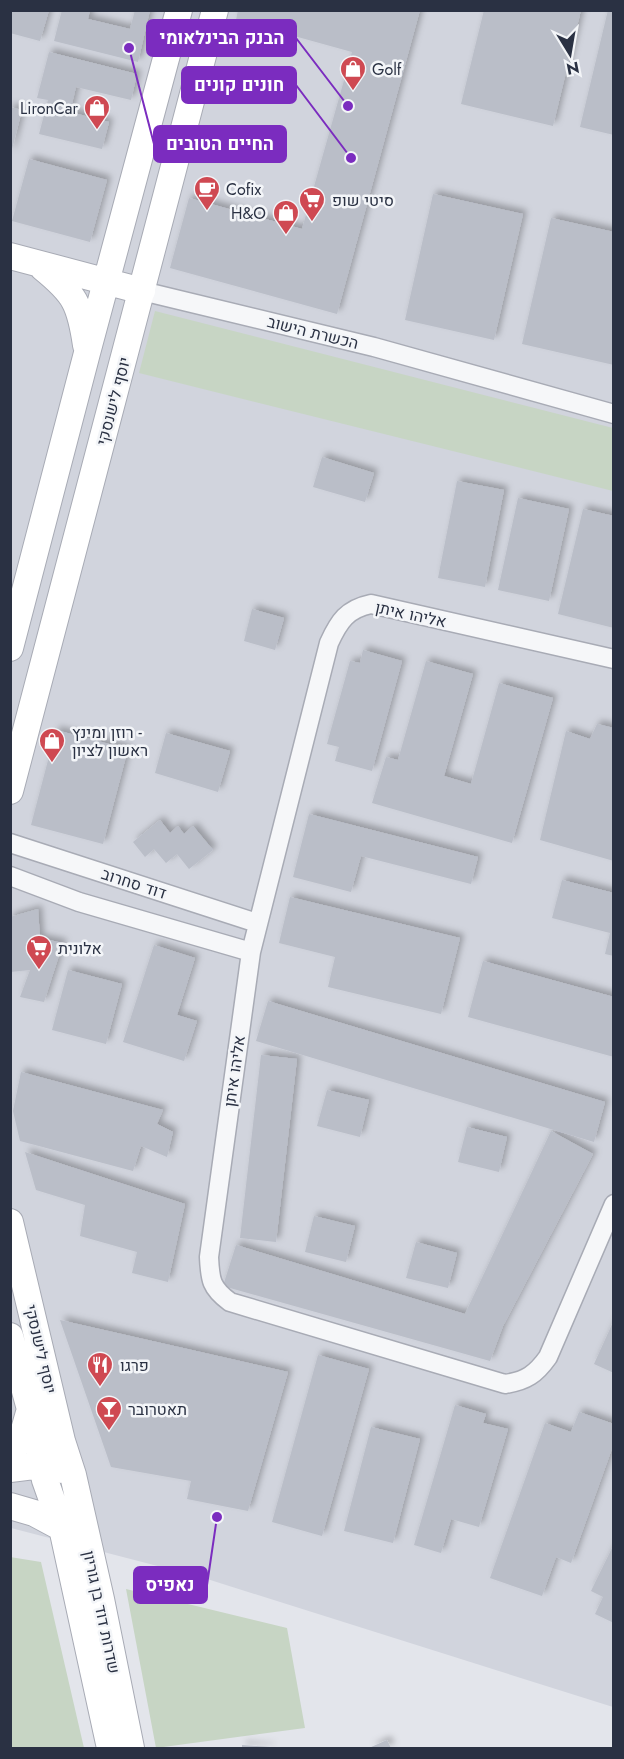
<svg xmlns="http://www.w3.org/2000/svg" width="624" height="1759" font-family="Jost,Heebo,sans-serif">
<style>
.built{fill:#d1d4dd}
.green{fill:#c7d5c4}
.building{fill:#babec8;filter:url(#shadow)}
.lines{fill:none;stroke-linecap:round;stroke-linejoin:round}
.street-casing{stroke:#a8abb5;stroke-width:21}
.secondary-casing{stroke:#a8abb5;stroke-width:28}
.street{stroke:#f6f7f9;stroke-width:18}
.secondary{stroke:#fff;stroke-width:26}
.labels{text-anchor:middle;stroke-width:5;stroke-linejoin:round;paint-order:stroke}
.poi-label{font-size:16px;fill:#2a3143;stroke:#f3f5f8;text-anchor:start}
.street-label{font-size:16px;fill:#2a3143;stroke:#f3f5f8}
.leader{fill:none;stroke:#7b2cbf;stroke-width:2}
.callout-dot{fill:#7b2cbf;stroke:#f3f5f8;stroke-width:2}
.callout{fill:#7b2cbf;stroke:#7b2cbf;stroke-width:2}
.callout-label{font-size:18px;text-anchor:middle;font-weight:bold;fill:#fff}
</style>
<defs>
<filter id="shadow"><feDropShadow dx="4" dy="-4" stdDeviation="3" flood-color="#0004"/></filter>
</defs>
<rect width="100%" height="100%" fill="#e3e5eb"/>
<path class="built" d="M10 11H613V1707L204 1578 11 1528Z"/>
<path class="green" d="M155 311 613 428V491L139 373Z
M10 1557 41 1562 84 1748H11Z
M126 1589 287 1628 305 1728 156 1748Z"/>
<path class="building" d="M10 10H49L40 41 10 33Z
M62 10H90L88 19 130 29 135 10H150L138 62 54 41Z
M238 10H420L337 314 170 268 189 198 302 229 352 52 236 20Z
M484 10H581L553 126 461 104Z
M608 10H614V135L580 127Z
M49 52 137 74 131 100 76 87 70 112 109 122 102 149 39 134 48 100 37 98Z
M10 107 22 110 11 153H10Z
M29 159 107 180 90 242 12 221Z
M433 194 523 214 494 340 405 320Z
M551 218 614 232V365L522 344Z
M322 457 374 473 365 502 313 487Z
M457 481 504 490 485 587 438 578Z
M518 498 569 509 549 601 498 590Z
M583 509 614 516V628L558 614Z
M252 609 284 618 275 650 244 641Z
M363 650 402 661 372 771 335 761 339 747 327 744 350 661 360 663Z
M426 661 473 674 444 776 471 784 499 683 553 698 512 843 372 803 386 757 398 760Z
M597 724 614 728V861L540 840 566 731 590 739Z
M56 730 128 749 103 844 31 825Z
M166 733 230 751 218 792 155 773Z
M309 814 478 857 471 884 361 856 351 892 293 877Z
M160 820 170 833 178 826 184 834 193 826 213 850 189 869 177 854 166 863 154 849 145 857 133 842Z
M562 880 614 893V956L605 954 610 933 552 918Z
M290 897 460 938 441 1014 328 987 335 957 279 943Z
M38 909 40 938 63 943 44 1002 20 997 30 970 10 972V917Z
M154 945 195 958 177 1015 197 1021 184 1061 123 1042Z
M483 961 614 997V1057L468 1017Z
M68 970 122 984 106 1044 52 1030Z
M268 1001 605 1102 594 1142 256 1041Z
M261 1055 297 1059 276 1242 240 1238Z
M21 1072 163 1110 157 1124 173 1132 167 1157 141 1146 133 1171 20 1141 13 1111Z
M327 1090 369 1100 360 1137 317 1126Z
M467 1127 507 1137 499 1172 458 1162Z
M551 1131 593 1154 503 1326 490 1361 223 1286 236 1245 465 1314Z
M25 1152 185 1204 168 1282 132 1273 137 1252 80 1236 85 1205 36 1190Z
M314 1216 355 1226 346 1262 305 1252Z
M416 1242 457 1253 448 1288 406 1278Z
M60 1320 288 1372 248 1511 187 1499 191 1481 111 1467Z
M614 1320V1373L594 1364Z
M318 1355 369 1369 322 1536 272 1522Z
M455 1405 486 1414 483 1423 508 1429 479 1527 451 1519 441 1553 414 1545Z
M579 1412 614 1424V1443L571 1563 556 1557 542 1596 490 1578 545 1423 571 1432Z
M371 1427 420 1439 393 1543 344 1531Z
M614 1544V1623L595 1614 603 1597 591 1591Z
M387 1740 391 1748H369Z
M242 1745 271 1747V1748H242Z"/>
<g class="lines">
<defs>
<path id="street" d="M142 291 374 347 614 414
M614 659 371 604C347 609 339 621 329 643L251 952 209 1257C210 1280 211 1288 230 1302L505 1384C526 1381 536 1374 548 1357L614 1204
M10 843 257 923
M10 876 79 902 251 952"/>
<path id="secondary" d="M10 256 142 291
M43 268C75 294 80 304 86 345
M10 648 87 353 179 10
M10 791 215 10
M10 1222 62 1441 73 1475 101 1599 131 1748
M10 1336 30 1409 45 1480 62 1528 110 1748
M10 1454 22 1437 30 1409
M10 1469 42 1465 58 1470
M10 1506 34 1513 62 1528"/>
</defs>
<use href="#street" class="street-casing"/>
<use href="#secondary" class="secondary-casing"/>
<use href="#street" class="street"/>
<use href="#secondary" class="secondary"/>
</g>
<defs>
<symbol id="shop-pin" viewBox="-11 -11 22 30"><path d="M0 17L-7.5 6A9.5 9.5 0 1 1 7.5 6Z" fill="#cf4952" stroke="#f3f5f8"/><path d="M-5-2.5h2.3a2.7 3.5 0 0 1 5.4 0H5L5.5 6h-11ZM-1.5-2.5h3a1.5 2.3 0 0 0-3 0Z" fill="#fff"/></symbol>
<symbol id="cafe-pin" viewBox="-11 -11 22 30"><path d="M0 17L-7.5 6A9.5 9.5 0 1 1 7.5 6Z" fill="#cf4952" stroke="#f3f5f8"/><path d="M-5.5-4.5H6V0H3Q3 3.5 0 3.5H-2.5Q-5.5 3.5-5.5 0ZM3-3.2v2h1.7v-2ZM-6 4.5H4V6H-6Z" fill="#fff"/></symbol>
<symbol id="supermarket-pin" viewBox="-11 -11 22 30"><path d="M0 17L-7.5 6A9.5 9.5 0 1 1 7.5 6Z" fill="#cf4952" stroke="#f3f5f8"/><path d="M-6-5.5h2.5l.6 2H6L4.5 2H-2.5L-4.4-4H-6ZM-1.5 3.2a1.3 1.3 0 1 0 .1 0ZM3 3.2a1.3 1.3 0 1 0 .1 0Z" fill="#fff"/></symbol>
<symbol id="restaurant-pin" viewBox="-11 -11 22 30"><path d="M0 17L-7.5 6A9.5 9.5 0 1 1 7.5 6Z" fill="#cf4952" stroke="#f3f5f8"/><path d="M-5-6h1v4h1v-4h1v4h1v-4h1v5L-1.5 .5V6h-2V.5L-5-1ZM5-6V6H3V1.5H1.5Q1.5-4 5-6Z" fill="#fff"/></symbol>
<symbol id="bar-pin" viewBox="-11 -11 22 30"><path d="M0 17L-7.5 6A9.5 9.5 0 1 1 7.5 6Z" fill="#cf4952" stroke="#f3f5f8"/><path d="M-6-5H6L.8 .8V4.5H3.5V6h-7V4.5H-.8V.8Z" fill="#fff"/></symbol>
</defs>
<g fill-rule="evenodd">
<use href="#shop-pin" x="338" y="54" width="30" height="40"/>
<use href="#shop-pin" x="82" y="93" width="30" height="40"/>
<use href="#cafe-pin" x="192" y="174" width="30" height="40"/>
<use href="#supermarket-pin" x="297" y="185" width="30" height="40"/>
<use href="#shop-pin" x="271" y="198" width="30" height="40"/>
<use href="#shop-pin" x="37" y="726" width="30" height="40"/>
<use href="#supermarket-pin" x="24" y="933" width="30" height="40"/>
<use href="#restaurant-pin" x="85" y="1350" width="30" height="40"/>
<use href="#bar-pin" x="94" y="1394" width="30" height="40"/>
</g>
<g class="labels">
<g class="poi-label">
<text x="372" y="75">Golf</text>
<text x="78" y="114" text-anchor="end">LironCar</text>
<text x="226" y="195">Cofix</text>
<text x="332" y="206">סיטי שופ</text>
<text x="266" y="219" text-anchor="end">H&amp;O</text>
<text x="72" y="738">רוזן ומינץ -<tspan x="72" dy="18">ראשון לציון</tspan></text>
<text x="58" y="954">אלונית</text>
<text x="120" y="1371">פרגו</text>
<text x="128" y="1415">תאטרובר</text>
</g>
<g class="street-label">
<text transform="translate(313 332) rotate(14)" y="6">הכשרת הישוב</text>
<text transform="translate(113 401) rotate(-75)" y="6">יוסף לישנסקי</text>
<text transform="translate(411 614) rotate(12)" y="6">אליהו איתן</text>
<text transform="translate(134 883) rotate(18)" y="6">דוד סחרוב</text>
<text transform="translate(234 1071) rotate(-82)" y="6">אליהו איתן</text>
<text transform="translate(41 1349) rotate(77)" y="6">יוסף לישנסקי</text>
<text transform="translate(102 1612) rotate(78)" y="6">שדרות דוד בן גוריון</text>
</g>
</g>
<path class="leader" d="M348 106L296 38M351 158L296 85M129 48L154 144M217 1517L207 1585"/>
<g class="callout-dot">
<circle cx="348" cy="106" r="6"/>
<circle cx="351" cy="158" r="6"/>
<circle cx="129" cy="48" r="6"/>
<circle cx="217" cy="1517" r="6"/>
</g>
<g class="callout">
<rect x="147" y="20" width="149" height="36" rx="6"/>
<rect x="182" y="67" width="114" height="36" rx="6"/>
<rect x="154" y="126" width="132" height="36" rx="6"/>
<rect x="134" y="1567" width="73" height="36" rx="6"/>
</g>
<g class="callout-label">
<text x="222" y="44">הבנק הבינלאומי</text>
<text x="239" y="91">חונים קונים</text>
<text x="220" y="150">החיים הטובים</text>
<text x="170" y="1591">נאפיס</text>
</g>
<rect width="624" height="1759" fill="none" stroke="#2a3143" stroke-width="24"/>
<g transform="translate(570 54) rotate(169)" stroke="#f3f5f8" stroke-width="4.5" paint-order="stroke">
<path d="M0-4.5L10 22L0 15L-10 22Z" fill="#2a3143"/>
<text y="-9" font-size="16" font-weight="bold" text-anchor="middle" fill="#2a3143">N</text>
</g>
</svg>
